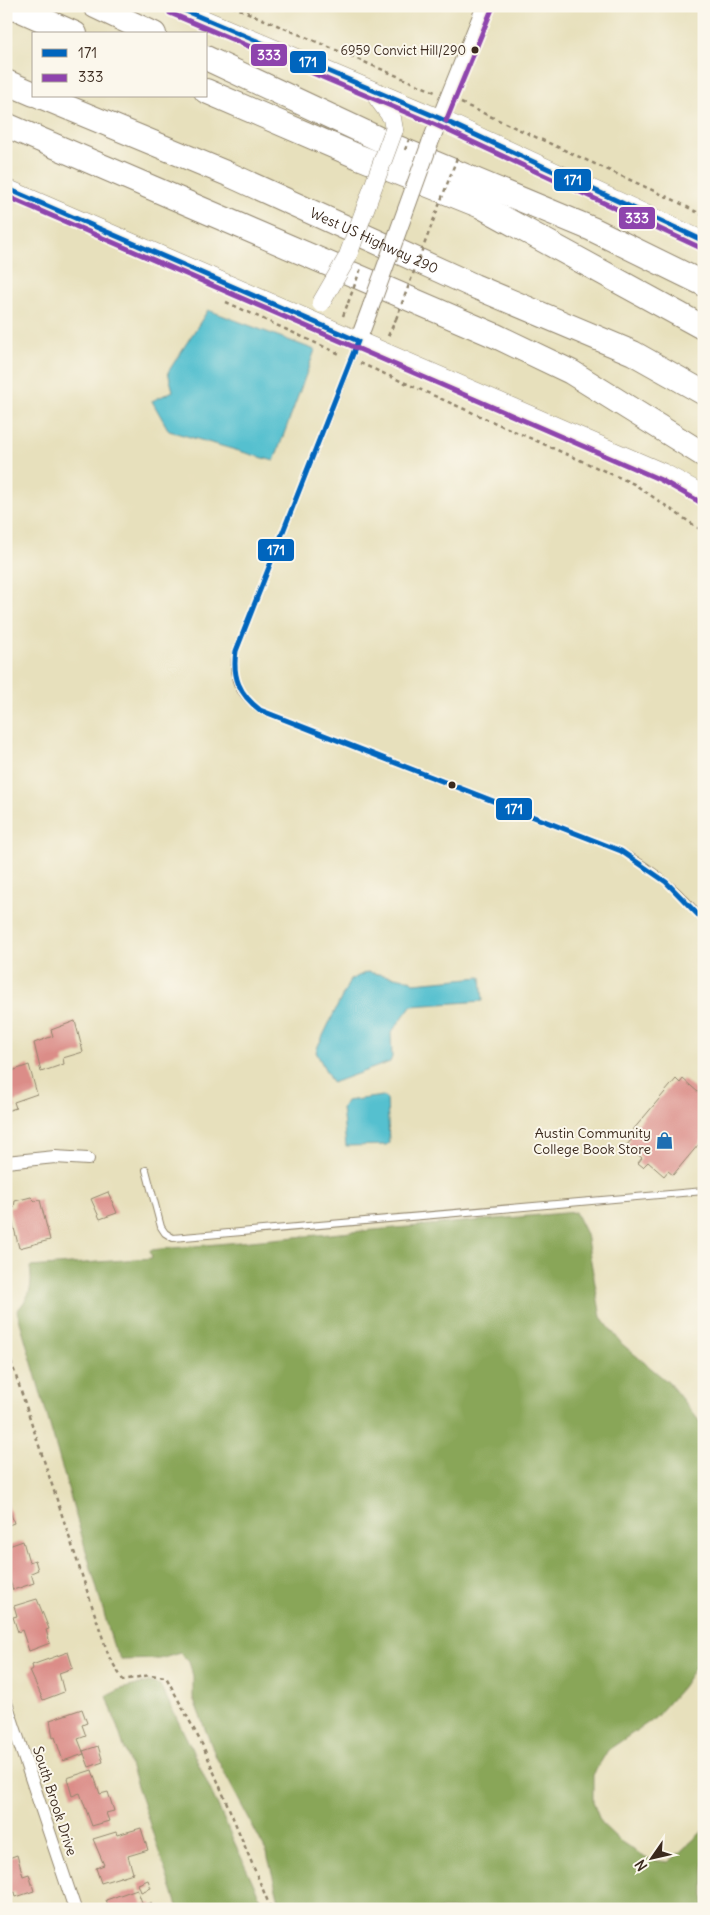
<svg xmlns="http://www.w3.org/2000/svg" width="710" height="1915" font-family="Delius,sans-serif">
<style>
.forest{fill:#89a658;stroke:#62683b}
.water{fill:#54c0cf;stroke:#487576}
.building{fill:#db8d88}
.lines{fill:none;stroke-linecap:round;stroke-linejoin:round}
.service-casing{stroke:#91856d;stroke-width:8}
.minor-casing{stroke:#91856d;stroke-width:14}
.tertiary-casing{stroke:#91856d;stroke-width:18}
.secondary-casing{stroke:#91856d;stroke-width:19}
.motorway-casing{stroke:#91856d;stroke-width:26}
.path{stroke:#91856d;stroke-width:2.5;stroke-dasharray:4 4;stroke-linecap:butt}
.service{stroke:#fff;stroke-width:6}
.minor{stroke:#fff;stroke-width:12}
.tertiary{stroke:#fff;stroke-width:16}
.secondary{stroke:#fff;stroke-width:18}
.motorway{stroke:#fff;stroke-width:24}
.tertiary-bridge-casing{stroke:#91856d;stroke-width:18;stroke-linecap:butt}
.secondary-bridge-casing{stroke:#91856d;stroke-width:19;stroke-linecap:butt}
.path-bridge{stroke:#91856d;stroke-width:2.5;stroke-dasharray:4 4;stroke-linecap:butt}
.tertiary-bridge{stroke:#fff;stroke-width:16}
.secondary-bridge{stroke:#fff;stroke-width:18}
.bus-1-casing{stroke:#fbf7ec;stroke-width:9}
.bus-2-casing{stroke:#fbf7ec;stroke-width:9}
.bus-1{stroke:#0065bd;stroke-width:5}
.bus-2{stroke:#8e44ad;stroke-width:5}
.bus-dot{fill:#3b2a1e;stroke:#fbf7ec;stroke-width:2}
.labels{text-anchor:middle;stroke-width:4;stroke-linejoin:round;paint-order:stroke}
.bus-label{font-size:13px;fill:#3b2a1e;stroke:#fbf7ec;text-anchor:end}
.street-label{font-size:14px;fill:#3b2a1e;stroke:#fbf7ec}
.poi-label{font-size:14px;fill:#3b2a1e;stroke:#fbf7ec;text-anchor:end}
.line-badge{stroke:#fbf7ec;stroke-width:2}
.badge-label{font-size:14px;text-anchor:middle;font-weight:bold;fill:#fff}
</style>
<rect width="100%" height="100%" fill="#fbf7ec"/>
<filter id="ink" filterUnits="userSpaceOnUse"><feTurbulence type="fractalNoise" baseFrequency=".02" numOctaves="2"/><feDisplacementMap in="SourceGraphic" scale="10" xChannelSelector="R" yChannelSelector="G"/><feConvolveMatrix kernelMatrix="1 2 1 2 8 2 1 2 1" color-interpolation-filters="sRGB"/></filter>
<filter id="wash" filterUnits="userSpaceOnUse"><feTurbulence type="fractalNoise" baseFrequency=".0096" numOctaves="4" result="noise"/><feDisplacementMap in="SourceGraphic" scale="20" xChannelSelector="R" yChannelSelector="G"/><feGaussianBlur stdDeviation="1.12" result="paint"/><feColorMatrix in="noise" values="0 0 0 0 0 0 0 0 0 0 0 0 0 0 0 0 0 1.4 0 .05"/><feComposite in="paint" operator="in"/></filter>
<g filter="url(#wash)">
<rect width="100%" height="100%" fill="#e7e0bc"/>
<path class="forest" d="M575 1212 586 1234 601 1317 622 1344 669 1383 704 1427V1654L682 1687 655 1718 608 1750 593 1775V1802L601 1823 620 1841 649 1860 669 1862 704 1830V1909H281L267 1853 216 1757 193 1698V1676L189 1662 180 1653 160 1659 122 1660 114 1648 17 1311C30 1296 33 1287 30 1267L152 1258 150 1250Z
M149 1682 160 1685 188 1741 265 1909H178L107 1696 121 1689Z"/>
<path class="water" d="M208 310 315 350 274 461 169 431 152 401 173 391 168 372Z
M367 972 411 980 414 983 481 977 483 1001 411 1006 391 1033 392 1057 390 1062 332 1083 316 1052 318 1046 350 980Z
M383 1096 387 1099 389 1143 386 1145 346 1146 342 1108 346 1101Z"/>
<g id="blocks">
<path class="building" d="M75 1021 83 1052 63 1058 64 1064 41 1072 34 1043 53 1036 51 1030Z
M29 1065 37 1094 14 1102 16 1108 6 1111V1073Z
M676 1079 680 1083 683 1079 699 1093 704 1087V1138L673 1175 668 1171 664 1176 648 1162 643 1167 638 1163 642 1158 627 1145 631 1140 627 1137Z
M108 1192 117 1213 100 1219 91 1199Z
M31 1197 35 1201 40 1200 50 1240 19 1248 9 1208 14 1207 15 1201Z
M6 1500 14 1523 6 1526Z
M23 1541 29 1562 35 1560 38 1570 31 1573 34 1583 13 1590 6 1569V1547Z
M37 1599 49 1629 46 1630 50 1643 29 1651 22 1630 18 1632 13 1617 17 1616 14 1606Z
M68 1652 73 1668 59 1673 64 1692 43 1700 30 1671 33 1669 32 1665Z
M82 1709 87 1723 82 1725 86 1736 78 1739 84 1754 63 1761 55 1737 53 1738 50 1720Z
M98 1746 103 1762 89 1767 83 1751Z
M92 1770 100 1794 108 1792 114 1811 106 1813 109 1821 92 1826 80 1793 72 1796 67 1778Z
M141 1828 148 1850 128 1856 133 1873 101 1883 96 1868 104 1865 93 1839 116 1832 117 1835Z
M17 1855 23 1876 29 1874 34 1891 16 1897 15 1892 6 1895V1859Z
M148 1880 151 1888 141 1892 138 1884Z
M137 1889 143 1905 151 1903 153 1909H110L106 1900Z"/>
</g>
</g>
<g filter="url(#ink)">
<use href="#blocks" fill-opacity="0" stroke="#91856d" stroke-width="1"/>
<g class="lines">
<defs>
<path id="service" d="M358 342 236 651C230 679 238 694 260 710L621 851C654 869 681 891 704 921
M146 1170 161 1227 165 1233 173 1238 704 1191"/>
<path id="minor" d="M6 1162 55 1157 88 1159
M6 1703 75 1909"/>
<path id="tertiary" d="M430 143 485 6
M358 341 371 306"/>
<path id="secondary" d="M173 6 439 118 704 241
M373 92 392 118 394 130
M6 188 664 473 704 495"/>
<g id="motorway">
<path d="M12 6 75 34"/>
<path d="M95 6 154 34"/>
<path d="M206 58 398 148 592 229 704 284"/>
<path d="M6 82 34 94"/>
<path d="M206 91 359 157 481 206 704 328"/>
<path id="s1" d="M40 96 228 174 474 286 633 353 704 393"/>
<path d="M6 125 496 336 571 372 704 455"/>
</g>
</defs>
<use href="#service" class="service-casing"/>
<use href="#minor" class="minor-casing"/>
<use href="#tertiary" class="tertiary-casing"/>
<use href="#secondary" class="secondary-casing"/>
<use href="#motorway" class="motorway-casing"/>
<path class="path" d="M232 6 435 92
M461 103 674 200 704 216
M226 302 342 355
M343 316 348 303
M388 336 396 319
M360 363 634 484 704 532
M6 1346 109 1657 123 1680 150 1675 166 1677 203 1746 271 1909"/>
<use href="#service" class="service"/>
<use href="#minor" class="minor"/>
<use href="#tertiary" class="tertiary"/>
<use href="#secondary" class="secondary"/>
<use href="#motorway" class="motorway"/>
<defs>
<path id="tertiary-bridge" d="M371 306 430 143"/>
<path id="secondary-bridge" d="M321 303 347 258 394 130"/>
</defs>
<use href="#tertiary-bridge" class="tertiary-bridge-casing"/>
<use href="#secondary-bridge" class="secondary-bridge-casing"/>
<path class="path-bridge" d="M405 150 410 137
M348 303 361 268
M396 319 457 158"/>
<use href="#tertiary-bridge" class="tertiary-bridge"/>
<use href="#secondary-bridge" class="secondary-bridge"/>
<defs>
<path id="bus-1" d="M174 6 439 118 704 241
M6 188 358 341
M358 341 236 651C232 677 239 694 260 710L621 851 666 882 704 921"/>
<path id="bus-2" d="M170 13 436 125 701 248
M446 121 492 9
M6 196 661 480 700 502"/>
</defs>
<use href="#bus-1" class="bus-1-casing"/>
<use href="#bus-2" class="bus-2-casing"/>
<use href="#bus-1" class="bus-1"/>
<use href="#bus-2" class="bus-2"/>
</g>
</g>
<defs>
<symbol id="shop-bare" viewBox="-9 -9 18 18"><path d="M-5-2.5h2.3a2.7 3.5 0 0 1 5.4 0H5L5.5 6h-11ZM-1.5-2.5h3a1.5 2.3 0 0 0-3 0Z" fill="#1f6fb2" stroke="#fbf7ec" stroke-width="2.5" paint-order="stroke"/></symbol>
</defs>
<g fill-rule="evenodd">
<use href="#shop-bare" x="652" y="1128" width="25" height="25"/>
</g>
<g class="bus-dot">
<circle cx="475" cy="50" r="4.5"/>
<circle cx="452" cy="785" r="4.5"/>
</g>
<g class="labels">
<g class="bus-label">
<text x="466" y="55">6959 Convict Hill/290</text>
</g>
<g class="street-label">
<text dy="5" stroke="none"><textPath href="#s1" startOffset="364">West US Highway 290</textPath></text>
<text transform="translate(55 1801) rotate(72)" y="5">South Brook Drive</text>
</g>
<g class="poi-label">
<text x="651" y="1138">Austin Community<tspan x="651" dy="16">College Book Store</tspan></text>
</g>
</g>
<g class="line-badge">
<rect x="250" y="43" width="38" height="24" rx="5" fill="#8e44ad"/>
<rect x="289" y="50" width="38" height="24" rx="5" fill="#0065bd"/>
<rect x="553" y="168" width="39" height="24" rx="5" fill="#0065bd"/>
<rect x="618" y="206" width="38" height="24" rx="5" fill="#8e44ad"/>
<rect x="257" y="538" width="38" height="24" rx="5" fill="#0065bd"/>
<rect x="495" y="797" width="38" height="24" rx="5" fill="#0065bd"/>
</g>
<g class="badge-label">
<text x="269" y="60">333</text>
<text x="308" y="67">171</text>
<text x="573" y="185">171</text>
<text x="637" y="223">333</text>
<text x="276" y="555">171</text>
<text x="514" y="814">171</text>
</g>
<rect width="710" height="1915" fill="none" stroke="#fbf7ec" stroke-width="25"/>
<rect x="32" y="32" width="175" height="65" fill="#fbf7ec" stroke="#aea59a"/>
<rect x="42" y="49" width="25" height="8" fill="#0065bd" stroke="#aea59a"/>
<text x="78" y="58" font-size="15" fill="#3b2a1e">171</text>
<rect x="42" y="74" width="25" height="8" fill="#8e44ad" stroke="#aea59a"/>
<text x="78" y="82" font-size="15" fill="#3b2a1e">333</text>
<g transform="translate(652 1858) rotate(236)" stroke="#fbf7ec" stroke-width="4" paint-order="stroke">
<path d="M0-4L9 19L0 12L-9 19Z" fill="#3b2a1e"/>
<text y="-8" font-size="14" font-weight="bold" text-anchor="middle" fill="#3b2a1e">N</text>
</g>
</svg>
